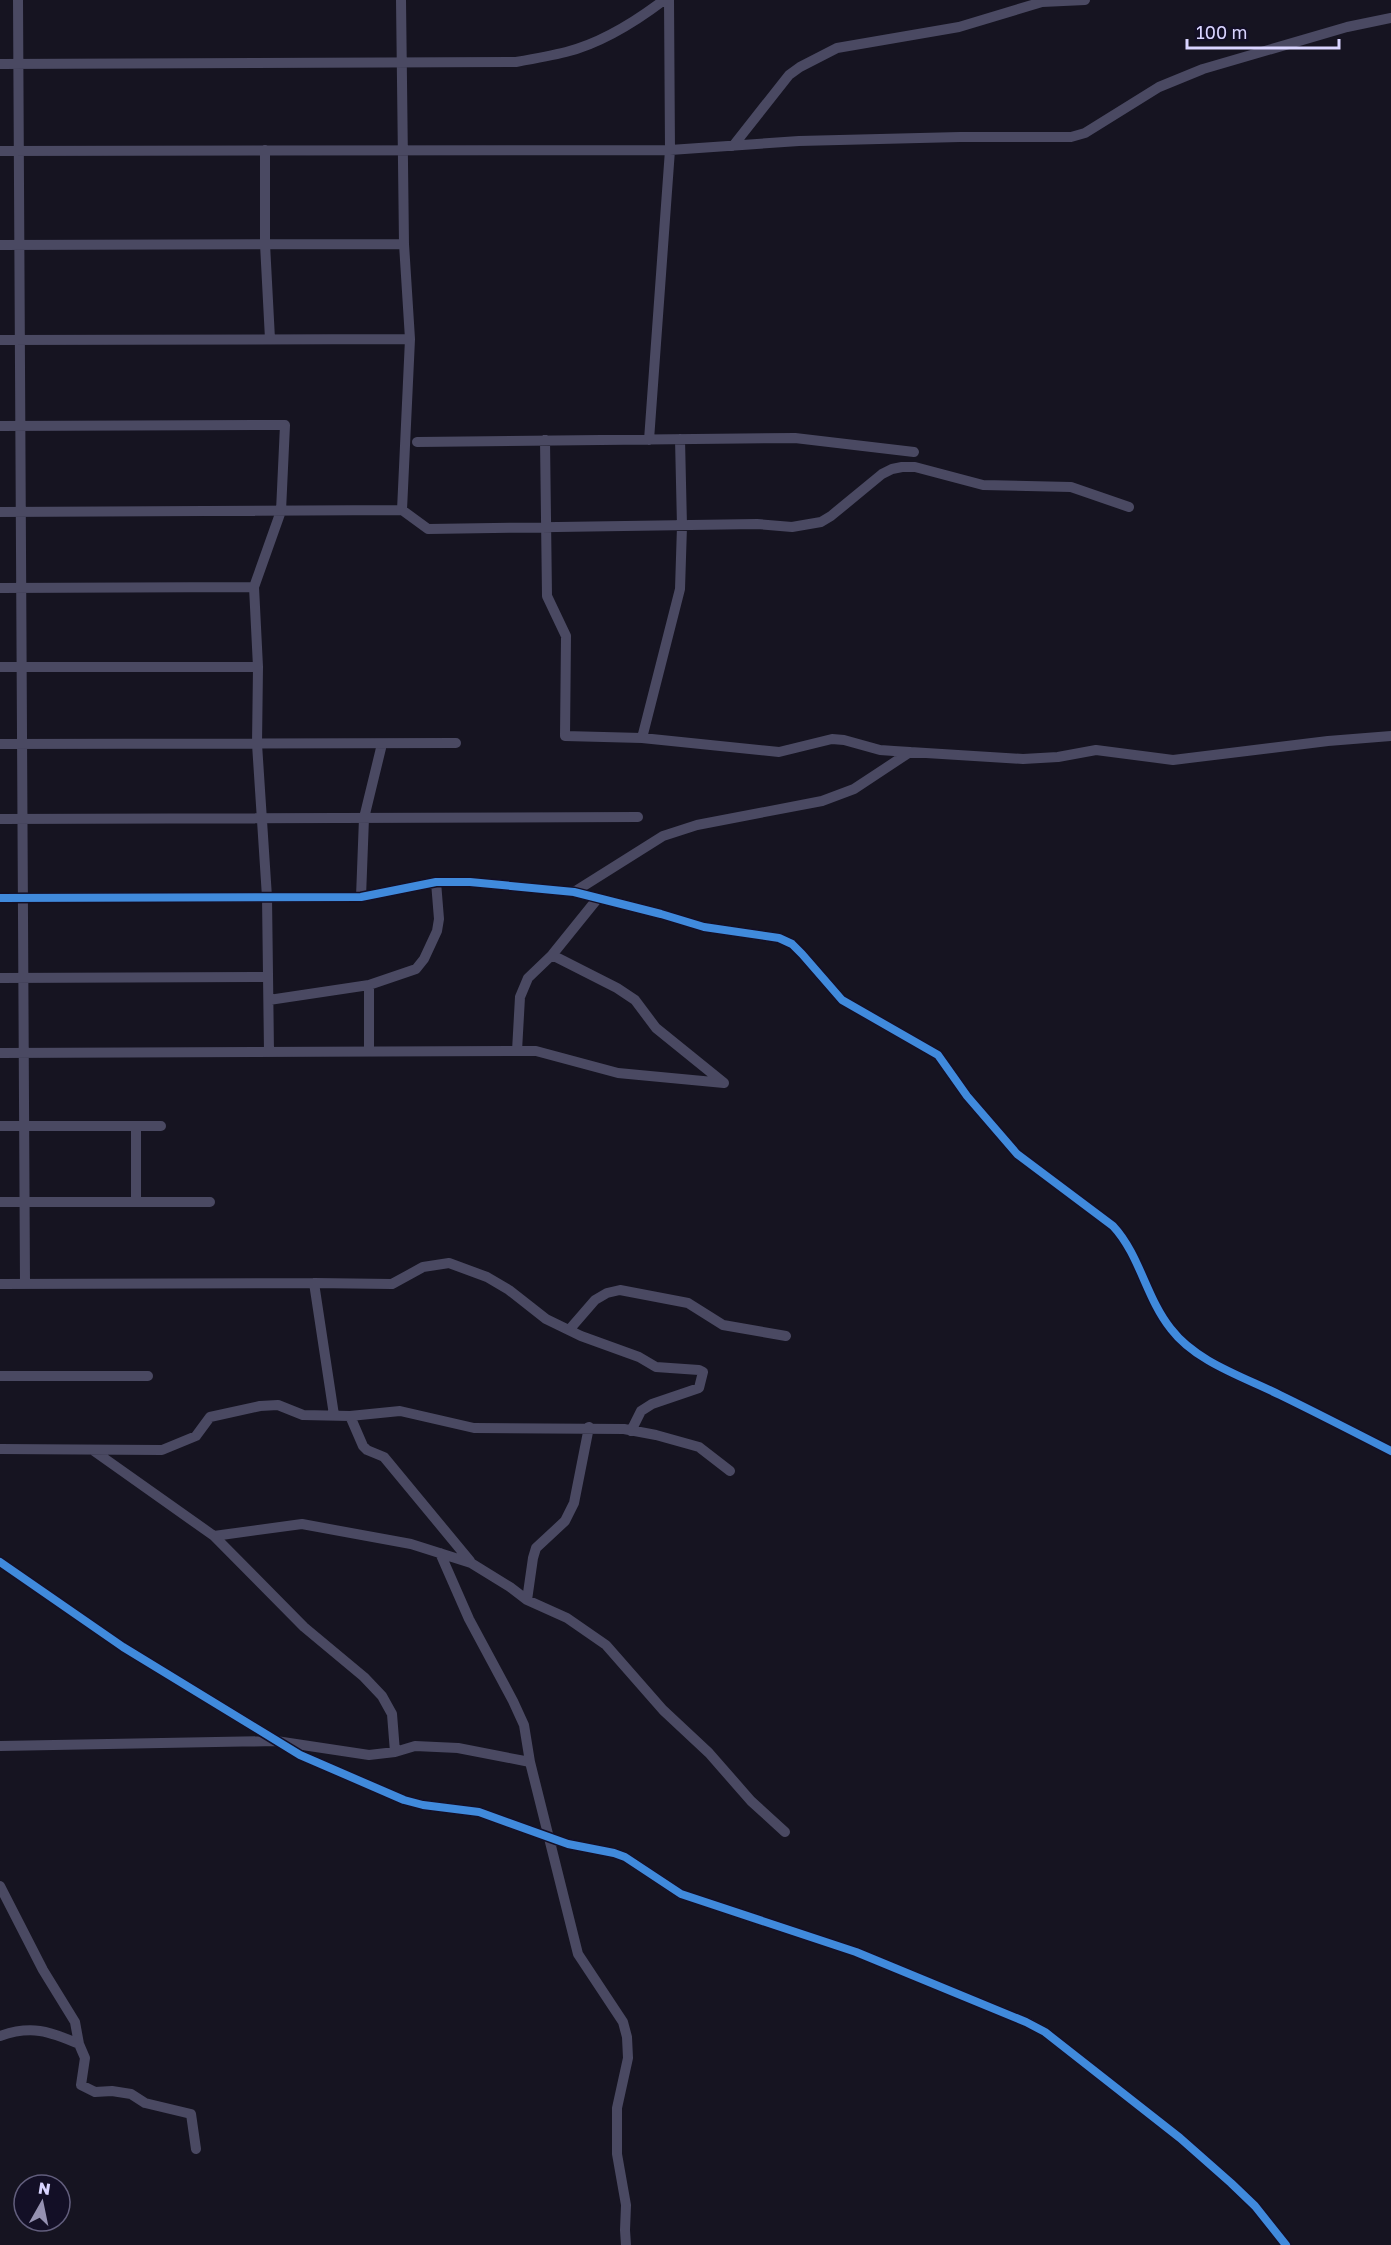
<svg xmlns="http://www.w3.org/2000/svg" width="1391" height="2245" font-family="'Golos Text',sans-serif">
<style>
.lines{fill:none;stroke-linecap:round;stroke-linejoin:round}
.street{stroke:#4a4962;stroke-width:10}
.cycleway-casing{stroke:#130f26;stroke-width:11}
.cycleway{stroke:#408adc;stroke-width:8}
</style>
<rect width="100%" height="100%" fill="#161421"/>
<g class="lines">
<path class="street" d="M18 0 25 1284
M401 0 404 244 410 339 402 510
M0 64 516 62C533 59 550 56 566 52 602 43 635 22 664 0
M733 146 789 75 800 67 837 48 959 27 1042 2 1085 0
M265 150V244L270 339
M0 151 670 150 799 141 960 137H1071L1085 133 1159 87 1203 69 1347 27 1391 18
M0 245 404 244
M0 340 410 339
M0 426 285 425 281 511 254 587 258 667 257 744 267 897 269 1052
M545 440 547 596 566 636 565 736 642 738 779 752 832 739 844 740 880 750 894 751 1023 759 1058 757 1096 750 1173 760 1328 741 1391 736
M649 440 670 150 669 0
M417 442 795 438 914 452
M0 512 402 510 428 529 757 524 792 527 821 522 831 516 882 474 892 469 902 467H915L983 485 1071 487 1129 507
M0 588 254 587
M0 667H258
M642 738 680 589 682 526 680 439
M0 744 456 743
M0 819 638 817
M574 892 663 836 697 825 822 801 854 789 910 752
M361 897 364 818 382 744
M0 898 361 897 436 882H470L574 892 661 914 704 927 779 938 792 944 802 954 842 1000 938 1055 967 1096 1017 1154 1113 1226C1140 1255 1146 1298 1171 1329 1196 1362 1244 1377 1280 1395 1317 1413 1354 1432 1391 1451
M552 955 617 988 635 1000 656 1028 724 1083
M0 978 268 977
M369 985V1052
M269 1000 369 985 416 969 424 959 437 931 439 919 436 882
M517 1051 520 997 528 978 552 955 598 898
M0 1053 536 1051 618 1073 724 1083
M0 1126H161
M0 1202H210
M136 1202V1126
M0 1284 314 1283
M569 1330 595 1300 607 1293 620 1290 688 1303 723 1325 786 1336
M0 1376H148
M334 1415 314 1283 392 1284 423 1267 449 1263 487 1277 509 1290 546 1319 581 1336 639 1357 656 1367 699 1370 703 1372 699 1388 652 1404 641 1411 631 1431
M350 1416 363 1446 367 1450 384 1457 470 1561
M0 1449 162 1450 196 1436 210 1417 260 1406 278 1405 303 1415 350 1416 400 1411 474 1428 624 1429 656 1435 699 1447 730 1471
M94 1451 214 1536 302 1524 411 1544 471 1563 510 1587 527 1600 567 1618 606 1645 663 1710 709 1753 751 1801 785 1832
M214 1536 304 1627 364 1677 382 1696 392 1714 395 1752
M440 1553 469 1619 513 1701 524 1725 530 1762 578 1954 623 2022 627 2037 628 2058 617 2108V2154L626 2205 625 2230 626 2245
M0 1562 123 1647 300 1755 404 1800 423 1805 479 1812 568 1844 614 1853 625 1857 681 1894 856 1952 1026 2022 1045 2032 1180 2138 1231 2183 1255 2206 1286 2245
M527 1600 533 1558 536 1548 565 1521 574 1503 589 1427
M0 1746 276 1741 369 1755 395 1752 415 1746 458 1748 530 1762
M0 1886 43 1970 75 2022 79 2044
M0 2036C31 2025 49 2031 79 2044L85 2058 81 2085 95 2092 112 2091 131 2094 145 2103 191 2114 196 2149"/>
<defs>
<path id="cycleway" d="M0 898 361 897 436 882H470L574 892 661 914 704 927 779 938 792 944 802 954 842 1000 938 1055 967 1096 1017 1154 1113 1226C1140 1255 1146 1298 1171 1329 1196 1362 1244 1377 1280 1395 1317 1413 1354 1432 1391 1451
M0 1562 123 1647 300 1755 404 1800 423 1805 479 1812 568 1844 614 1853 625 1857 681 1894 856 1952 1026 2022 1045 2032 1180 2138 1231 2183 1255 2206 1286 2245"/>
</defs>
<use href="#cycleway" class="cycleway-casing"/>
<use href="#cycleway" class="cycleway"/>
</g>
<g transform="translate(42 2203) rotate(9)"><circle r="28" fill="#130f26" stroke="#625e7d" stroke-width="1.5"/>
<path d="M0-4.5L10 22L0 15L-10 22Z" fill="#9591b1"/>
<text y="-9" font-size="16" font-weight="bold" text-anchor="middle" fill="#d9d4ff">N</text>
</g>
<path d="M1187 39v9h152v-9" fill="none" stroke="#d9d4ff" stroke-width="3"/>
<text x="1196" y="39" font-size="18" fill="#d9d4ff" stroke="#130f26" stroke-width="4.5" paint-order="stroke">100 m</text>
</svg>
